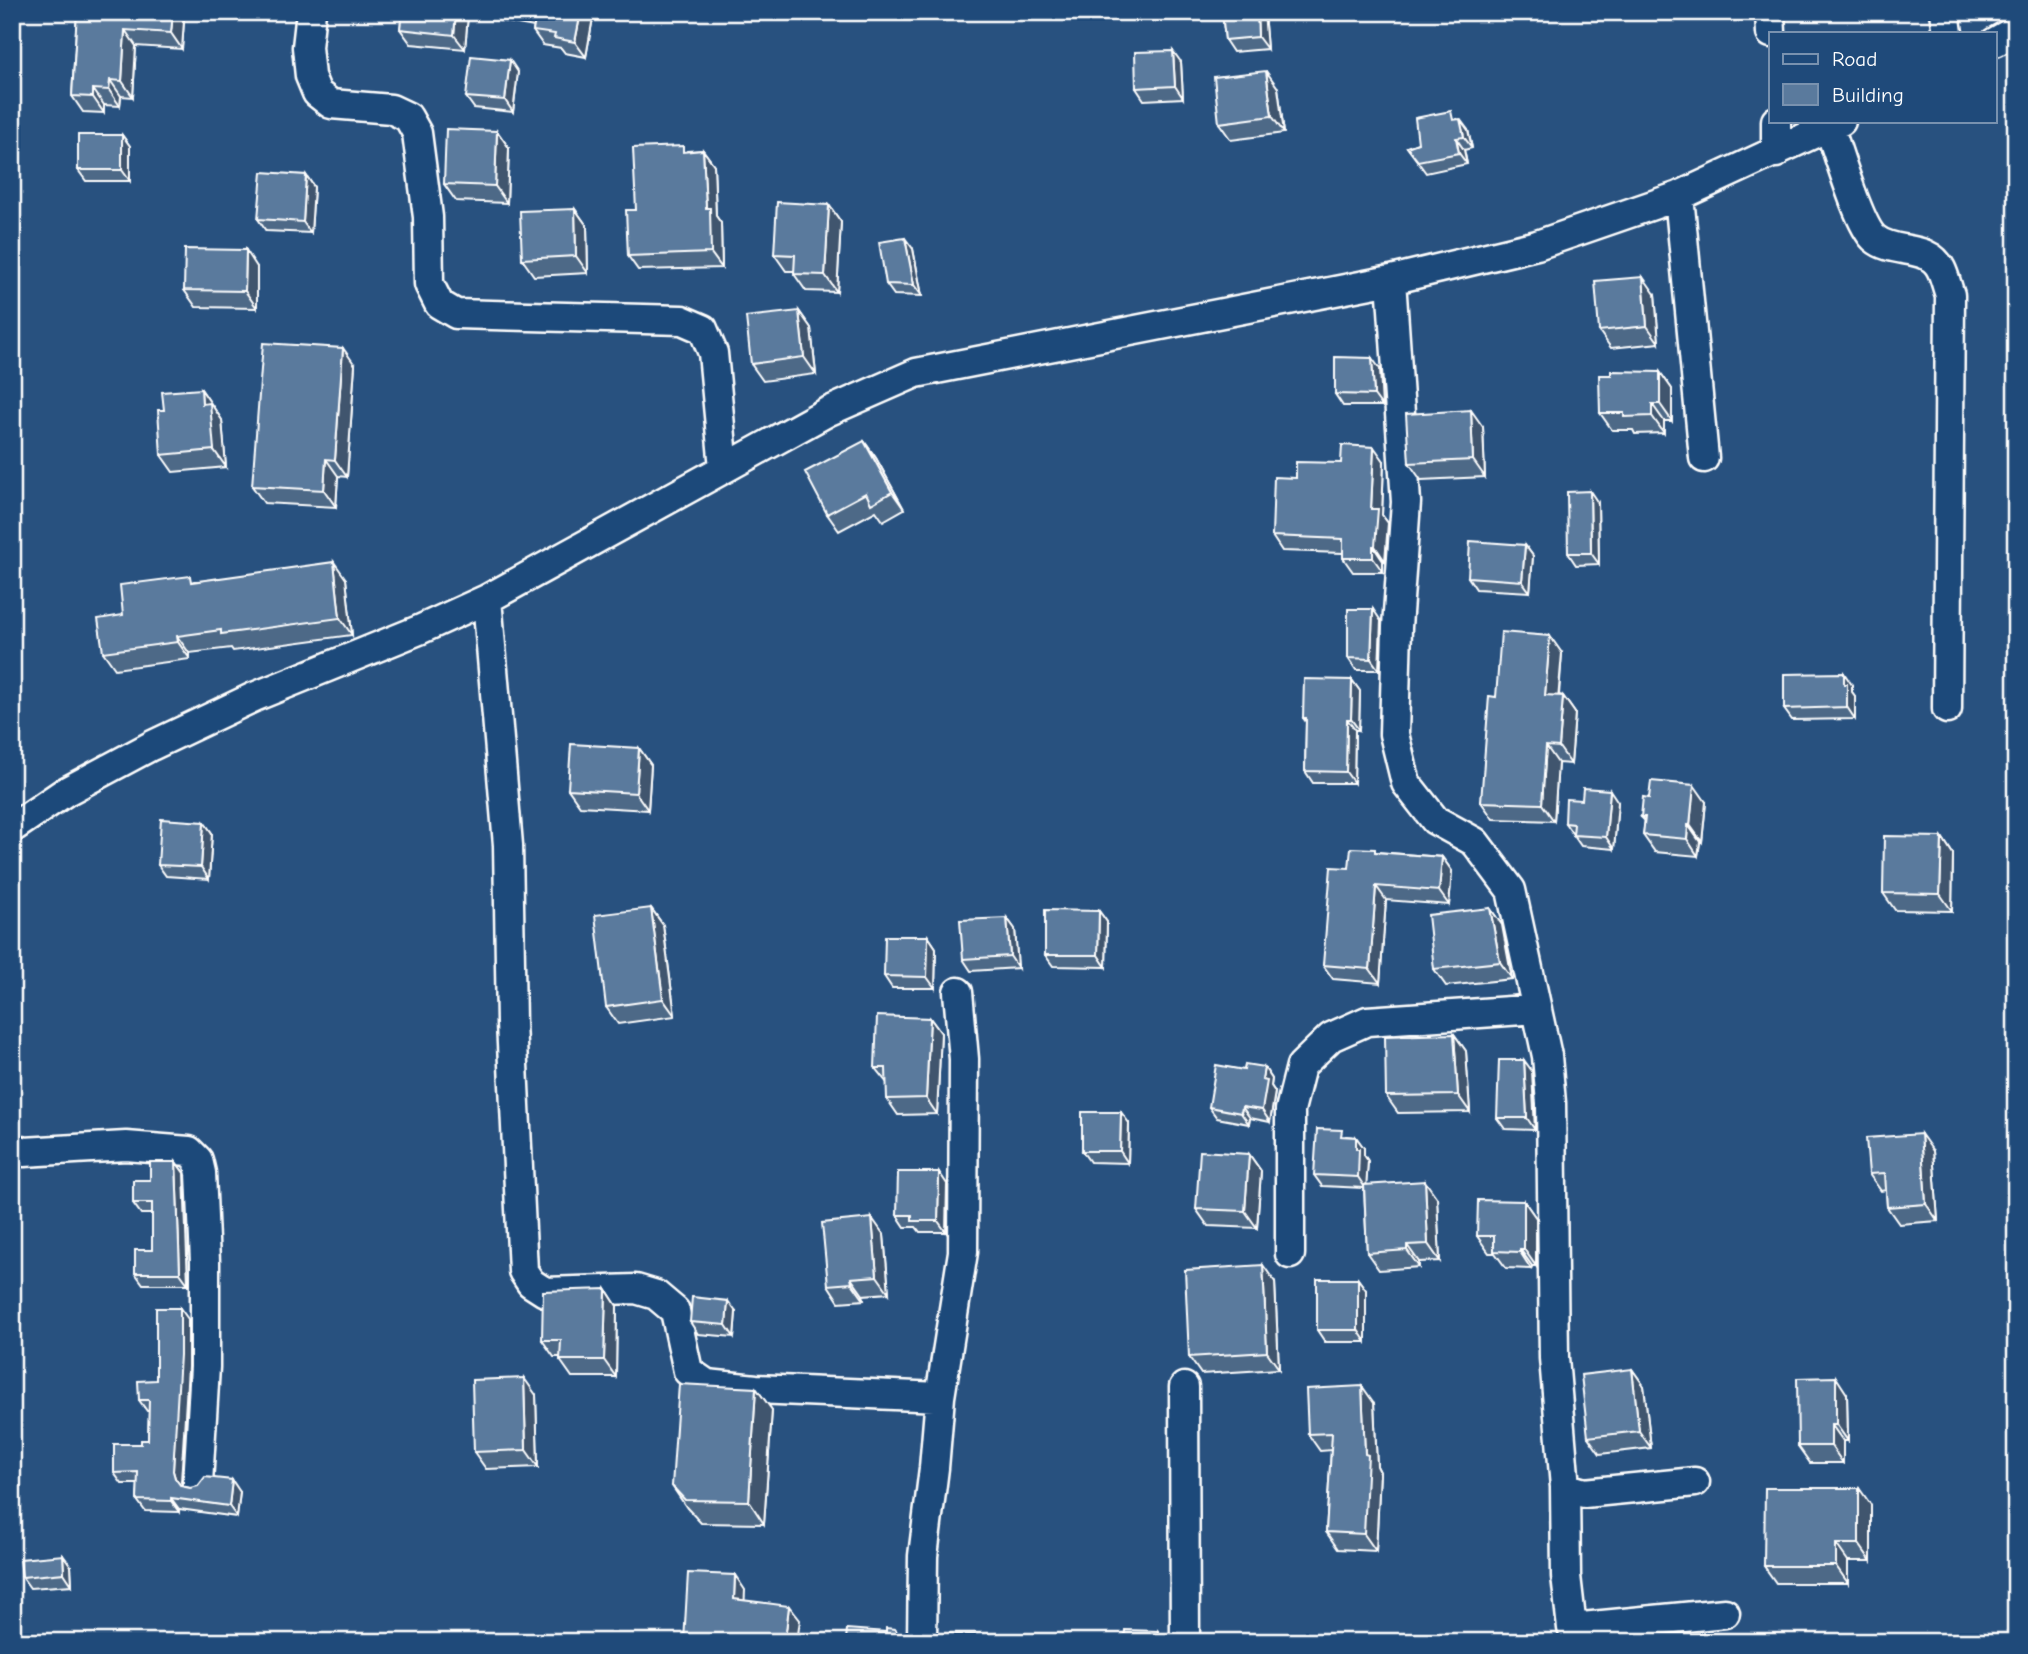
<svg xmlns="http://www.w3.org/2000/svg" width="2028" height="1654" font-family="'Comic Neue',sans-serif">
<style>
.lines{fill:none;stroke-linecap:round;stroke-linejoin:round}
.street-casing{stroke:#fff;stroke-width:33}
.street{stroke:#1f4a7a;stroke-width:28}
.wall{fill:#4d6987;stroke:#fff;stroke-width:2}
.shaded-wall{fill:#3f556e;stroke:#fff;stroke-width:2}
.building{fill:#5a7a9d;stroke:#fff;stroke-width:2}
</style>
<rect width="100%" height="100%" fill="#28517f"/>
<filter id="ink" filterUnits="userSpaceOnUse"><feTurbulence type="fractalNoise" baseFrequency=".0143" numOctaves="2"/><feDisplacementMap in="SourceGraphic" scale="14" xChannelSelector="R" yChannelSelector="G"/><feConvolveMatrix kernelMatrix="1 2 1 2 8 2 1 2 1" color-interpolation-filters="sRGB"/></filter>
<g filter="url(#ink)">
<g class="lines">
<defs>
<path id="street" d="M311 12 307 47 310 76 317 93 331 104 391 109 408 117 417 133 428 217 429 284 439 304 456 314 682 320 703 329 713 353 724 468
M1770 12 1771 33
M1945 12 1948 33
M1995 42 2016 30
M1776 121V153
M1829 127C1838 151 1858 223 1874 238 1893 255 1928 243 1941 269 1945 277 1947 287 1950 295L1947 709
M1679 196 1704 458
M1391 280 1406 502 1397 627 1394 734 1406 783 1435 820 1475 842 1511 890 1547 1056 1551 1103 1554 1358 1565 1487 1566 1576 1572 1628 1725 1613
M487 599 508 845 511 1023 523 1271 531 1283 545 1292 636 1289 656 1295 675 1311 688 1371 707 1384 756 1389 940 1397 934 1468 923 1556 922 1642
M12 828 65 792 151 746 254 697 419 630 487 599 827 412 916 373 1391 280 1537 245 1679 196 1841 121
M12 1147 24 1152 126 1146 189 1151 198 1160 201 1173 205 1262V1367L198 1483
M1290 1254V1110L1301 1066 1331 1037 1367 1021 1537 1009
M1184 1387 1185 1642
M940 1397 963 1252 964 1059 958 992
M1565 1487 1584 1493 1695 1482"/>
</defs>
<use href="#street" class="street-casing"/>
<use href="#street" class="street"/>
</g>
<path class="wall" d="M77 12H178L184 21 182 49 136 46 133 97 121 96 120 106 104 105V113L83 112 72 96Z
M352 12H377V15Z
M402 12H594L586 57 565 53 561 48 543 45 533 31 534 27 468 15 465 49 411 44 400 29Z
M1125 12H1148L1126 14Z
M1222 12H1264L1267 49 1233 52 1225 40Z
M1181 62 1183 98 1144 100 1136 88Z
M518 72 513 112 474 108 466 97Z
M1278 88 1284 133 1231 140 1219 123Z
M1457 119 1468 130 1472 148 1464 150 1467 164 1426 173 1407 147 1418 143Z
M497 131 509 148 507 203 456 201 444 184Z
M122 135 130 146V181H86L78 170Z
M703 150 714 165 716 216 721 223 722 268 638 270 628 256 636 210 687 151Z
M306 175 314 187 311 233 266 231 258 219Z
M829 205 841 222 837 292 806 291 794 274V271H786L774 254Z
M575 209 587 226 588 273 534 276 522 259Z
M913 249 922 296 894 295 886 284Z
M257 267V308L196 307 184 290Z
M1655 294 1659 343 1611 348 1599 331Z
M799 311 811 328 816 374 763 381 751 364Z
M355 365 347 477 338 476 336 507 264 503 252 486Z
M1380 369 1382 406H1343L1335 394Z
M1660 372 1672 389V421H1664V433L1635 434 1633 430H1612L1600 413Z
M201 389 222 420 226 467 173 472 161 455Z
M1483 427 1485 477 1421 480 1409 463Z
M864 441 876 458 904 509 883 521 876 511 839 531 827 514Z
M1384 461 1382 515 1388 523 1385 561H1383V572H1353L1343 558V553L1282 551 1272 536 1296 478 1341 463Z
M1598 503 1599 564 1576 565 1568 553Z
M1525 545 1533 556 1530 592 1476 589 1468 577Z
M346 579 352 635 233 651 231 648 189 653 190 659 115 669 103 652 123 615 194 581Z
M1381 621 1379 670H1356L1348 658Z
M1562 653 1559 695 1563 696 1575 713 1571 764 1558 763 1554 821 1493 819 1481 802 1496 697Z
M1352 680 1360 691 1359 730H1355L1354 783H1313L1305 771 1306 722 1303 718Z
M1852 685V692L1855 696V719L1792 720 1784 709Z
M639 748 651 765 648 810 580 806 568 789Z
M1618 802 1614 849 1581 846 1565 823Z
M1706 802 1702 842H1700L1698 856 1655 852 1643 835 1645 821 1641 817Z
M204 822 212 833 209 879 166 876 158 865Z
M1942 837 1953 854 1952 911 1895 910 1883 893Z
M1376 852 1442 857 1452 871 1449 905 1386 900 1380 983 1333 979 1323 965 1349 868Z
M651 908 663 925 675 1016 618 1024 606 1007Z
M1490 908 1502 925 1512 979 1446 986 1434 969Z
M1099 911 1107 922 1106 967 1053 966 1045 955Z
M1007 918 1015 929 1018 968 971 971 963 959Z
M928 936 936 948 935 988H892L884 976Z
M930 1018 941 1033 937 1114 898 1115 887 1099V1083L875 1068Z
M1454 1034 1466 1051 1470 1112 1398 1113 1386 1096Z
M1264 1067 1272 1079 1271 1086 1275 1092 1270 1122 1250 1118 1249 1124 1217 1118 1209 1107 1244 1070Z
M1532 1071 1535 1130 1505 1129 1497 1118Z
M1129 1123 1128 1163 1090 1162 1082 1151Z
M1346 1136 1356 1137 1364 1148V1155L1368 1161 1366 1185 1437 1198 1440 1261 1419 1262V1267L1379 1270 1367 1253 1364 1188 1322 1186 1314 1175Z
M1933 1151 1938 1221 1899 1224 1887 1207 1886 1190 1881 1191 1869 1174Z
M1249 1154 1261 1171 1257 1228 1208 1226 1196 1209Z
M176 1162 184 1173 188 1284H143L135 1273 152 1250V1214H141L133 1203 150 1180Z
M947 1184 946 1232H920L916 1227H905L897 1215Z
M1524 1201 1536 1218V1266H1532L1531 1269 1506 1268 1495 1253H1489L1477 1236Z
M884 1235 889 1293 863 1295 864 1300 839 1302 828 1285Z
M1358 1279 1366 1290V1342H1325L1317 1330Z
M1275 1282 1279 1369 1201 1374 1189 1357Z
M606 1289 617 1306 616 1377H572L560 1360V1357H554L542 1340Z
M736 1312 734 1337 698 1334 690 1322Z
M188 1319V1367L181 1482 182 1486 190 1488 240 1492 237 1517 179 1509V1512L145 1511 137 1500 138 1484H122L114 1473 141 1444 148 1440 149 1411H147L139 1400 156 1380Z
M1632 1369 1644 1386 1651 1448 1600 1454 1588 1437Z
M756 1388 772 1410 764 1524 701 1523 687 1508 672 1486Z
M1847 1394 1848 1441H1843V1463H1810L1798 1446Z
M536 1395 538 1467 486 1469 474 1452Z
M1374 1403 1377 1466 1380 1472 1376 1551 1338 1549 1326 1532 1331 1450 1320 1451 1308 1434Z
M1871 1505V1561H1848V1583H1776L1764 1566Z
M71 1566 72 1585 30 1588 22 1577Z"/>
<path class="shaded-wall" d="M173 12H178L184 21 182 49 171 33Z
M456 12H466L468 15 465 49 454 35Z
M581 12H594L586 57 575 42Z
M1257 12H1264L1267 49 1258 37Z
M125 30 136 46 133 97 122 81Z
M1173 51 1181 62 1183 98 1175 86Z
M510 60 518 72 513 112 505 100Z
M1266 71 1278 88 1284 133 1272 116Z
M110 80 121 96 120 106 109 90Z
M93 89 104 105V113L93 97Z
M1460 119 1468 130 1472 148 1464 137Z
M497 131 509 148 507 203 495 186Z
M122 135 130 146V181L122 170Z
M1456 138 1464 150 1467 164 1459 153Z
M703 150 714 165 716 216 721 223 722 268 711 253 706 208Z
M306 175 314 187 311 233 303 222Z
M829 205 841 222 837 292 825 275Z
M575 209 587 226 588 273 576 256Z
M905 238 913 249 922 296 914 285Z
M246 250 257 267V308L245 291Z
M1643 277 1655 294 1659 343 1647 326Z
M799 311 811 328 816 374 804 357Z
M343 348 355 365 347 477 335 460Z
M1372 358 1380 369 1382 406 1374 395Z
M1660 372 1672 389V421L1660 404Z
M201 389 222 420 226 467 214 450 202 404Z
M1652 404 1664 421V433L1652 416Z
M1471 410 1483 427 1485 477 1473 460Z
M864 441 876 458 904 509 892 492Z
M1374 447 1384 461 1382 515 1388 523 1385 561 1375 546 1371 509Z
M326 459 338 476 336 507 324 490Z
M1590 491 1598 503 1599 564 1591 553Z
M1525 545 1533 556 1530 592 1522 581Z
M1373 546 1383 561V572L1373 558Z
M334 562 346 579 352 635 340 618Z
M1373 609 1381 621 1379 670 1371 659Z
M177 636 189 653 190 659 178 642Z
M1550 636 1562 653 1557 712 1545 695Z
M1844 673 1852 685V692L1855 696V719L1847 707 1844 684Z
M1352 680 1360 691 1359 730 1351 719Z
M1563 696 1575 713 1571 764 1559 747Z
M1347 719 1355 730 1354 783 1346 772Z
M1546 746 1558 763 1554 821 1542 804Z
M639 748 651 765 648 810 636 793Z
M1694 785 1706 802 1702 842 1690 825Z
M1610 790 1618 802 1614 849 1606 837Z
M204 822 212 833 209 879 201 867Z
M1688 825 1700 842 1698 856 1687 839Z
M1942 837 1953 854 1952 911 1940 894Z
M1442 857 1452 871 1449 905 1439 891Z
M1376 886 1386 900 1380 983 1370 969Z
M651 908 663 925 675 1016 663 999Z
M1490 908 1502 925 1512 979 1500 962Z
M1099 911 1107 922 1106 967 1098 955Z
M1007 918 1015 929 1018 968 1010 956Z
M928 936 936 948 935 988 927 977Z
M930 1018 941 1033 937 1114 926 1098Z
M1454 1034 1466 1051 1470 1112 1458 1095Z
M1524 1060 1532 1071 1535 1130 1527 1118Z
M1264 1067 1272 1079 1271 1086 1275 1092 1270 1122 1262 1110V1080Z
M1242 1107 1250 1118 1249 1124 1241 1113Z
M1121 1112 1129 1123 1128 1163 1120 1151Z
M1921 1134 1933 1151 1938 1221 1926 1204Z
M1356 1137 1364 1148V1155L1368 1161 1366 1189 1358 1177 1356 1149Z
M1249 1154 1261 1171 1257 1228 1245 1211Z
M176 1162 184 1173 188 1284 180 1273Z
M939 1172 947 1184 946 1232 938 1221Z
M1425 1181 1437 1198 1440 1261 1428 1244Z
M1524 1201 1536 1218V1266L1524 1249Z
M872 1218 884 1235 889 1293 877 1276Z
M1407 1245 1419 1262V1267L1407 1250Z
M1520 1249 1532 1266 1531 1269 1520 1252Z
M1263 1265 1275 1282 1279 1369 1267 1352Z
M851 1278 863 1295 864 1300 852 1283Z
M1358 1279 1366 1290V1342L1358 1330Z
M606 1289 617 1306 616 1377 604 1360Z
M728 1301 736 1312 734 1337 726 1325Z
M180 1308 188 1319V1367L181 1482 183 1490 175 1478 173 1471Z
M1632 1369 1644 1386 1651 1448 1639 1431Z
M1836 1377 1847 1394 1848 1441 1836 1424Z
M524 1378 536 1395 538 1467 526 1450Z
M1362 1386 1374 1403 1377 1466 1380 1472 1376 1551 1364 1534 1365 1454Z
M756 1388 772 1410 764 1524 749 1501Z
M1831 1424 1843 1441V1463L1831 1446Z
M232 1480 240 1492 237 1517 229 1506Z
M1859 1488 1871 1505V1561L1859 1544Z
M171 1498 179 1509V1512L171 1501Z
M1836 1544 1848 1561V1583L1836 1566Z
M63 1555 71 1566 72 1585 64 1573Z
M735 1575 745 1590 744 1613 734 1599Z
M789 1606 800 1620 797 1642 785 1640Z
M1158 1631 1165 1642H1157Z"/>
<path class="building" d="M77 12H173L171 33 125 30 122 81 110 80 109 90 93 89V97L72 96Z
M402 12H456L454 35 400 29Z
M522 12H581L575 42 554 38 555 34 533 31 536 15Z
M1222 12H1257L1258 37 1225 40Z
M1173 51 1175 86 1136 88 1135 52Z
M471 56 510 60 505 100 466 97Z
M1266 71 1272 116 1219 123 1214 77Z
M1451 111 1453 120 1460 119 1464 137 1456 138 1459 153 1418 161 1407 147 1418 143 1415 118Z
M446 129 497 131 495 186 444 184Z
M78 135H122V170H78Z
M683 146V152L703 150 706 208H710L711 253 628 256 626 210H636L633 148Z
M262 172 306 175 303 222 258 219Z
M777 202 829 205 825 275 794 274 795 255 774 254Z
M575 209 576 256 522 259 520 211Z
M905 238 914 285 886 284 879 242Z
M185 249 246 250 245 291 184 290Z
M1643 277 1647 326 1599 331 1595 281Z
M799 311 804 357 751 364 746 317Z
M263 343 343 348 335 460 326 459 324 490 252 486Z
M1335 357 1372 358 1374 395 1335 394Z
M1611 371 1660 372V404H1652V416L1624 417V413H1600L1599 375H1611Z
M201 389 202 404 210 403 214 450 161 455 158 410H164L162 392Z
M1471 410 1473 460 1409 463 1406 414Z
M864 441 892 492 871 504 866 493 827 514 805 472Z
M1342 445 1374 447 1371 509H1378L1375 546H1373V558H1343V539L1272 536 1274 477 1296 478V462L1341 463Z
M1590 491 1591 553H1568L1567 492Z
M1470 541 1525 545 1522 581 1468 577Z
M334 562 340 618 221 634V630L177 636 178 642 103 652 98 619 123 615 120 585 190 576 191 582Z
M1348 609H1373L1371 659 1348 658Z
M1501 632 1550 636 1545 695 1563 696 1559 747 1546 746 1542 804 1481 802 1489 696 1496 697Z
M1844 673V684H1847V707L1784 709V674Z
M1304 679 1352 680 1351 719H1347L1346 772 1305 771 1306 718H1303Z
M571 744 639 748 636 793 568 789Z
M1651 781 1694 785 1690 825H1688L1687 839 1643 835 1645 817H1641L1643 797 1649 798Z
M1583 788 1610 790 1606 837 1573 835 1574 824 1565 823 1566 799 1582 800Z
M161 819 204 822 201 867 158 865Z
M1884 836 1942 837 1940 894 1883 893Z
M1351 848 1375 849V852L1442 857 1439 891 1376 886 1370 969 1323 965 1331 867 1349 868Z
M651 908 663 999 606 1007 595 915Z
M1490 908 1500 962 1434 969 1428 915Z
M1045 910 1099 911 1098 955H1045Z
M1007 918 1010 956 963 959 960 920Z
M885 936H928L927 977 884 976Z
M877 1016 930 1018 926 1098 887 1099 886 1068H875Z
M1454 1034 1458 1095 1386 1096 1385 1036Z
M1499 1060H1524L1527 1118H1497Z
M1245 1064 1264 1067 1262 1080 1267 1081 1262 1110 1242 1107 1241 1113 1209 1107 1216 1065 1244 1070Z
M1082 1112H1121L1120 1151H1082Z
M1317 1129 1342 1130 1341 1136 1356 1137V1149H1359L1358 1177 1314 1175Z
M1921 1134 1926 1204 1887 1207 1885 1173 1869 1174 1866 1138Z
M1200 1151 1249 1154 1245 1211 1196 1209Z
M150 1162H176L180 1273H135V1250H152V1203H133V1180H150Z
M898 1172H939L938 1221H912V1215H897Z
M1425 1181 1428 1244 1407 1245V1250L1367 1253 1364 1185Z
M1478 1200 1524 1201V1249H1520V1252L1494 1251V1236H1477Z
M872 1218 877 1276 851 1278 852 1283 828 1285 822 1223Z
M1263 1265 1267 1352 1189 1357 1185 1270Z
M1317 1279H1358V1330H1317Z
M606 1289 604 1360H560L561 1340H542L543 1291Z
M692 1297 728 1301 726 1325 690 1322Z
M156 1308H180V1355L173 1471 175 1478 181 1486 190 1488 198 1486 205 1477 232 1480 229 1506 171 1498V1501L137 1500 138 1472 114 1473V1444H141V1440H148L149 1400H139L138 1381 156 1380Z
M1632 1369 1639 1431 1588 1437 1581 1375Z
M1836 1377V1424H1831V1446H1798L1797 1378Z
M524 1378 526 1450 474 1452 472 1380Z
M679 1384 756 1388 749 1501 685 1500 672 1486Z
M1362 1386 1365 1454 1368 1455 1364 1534 1326 1532 1332 1433 1308 1434 1306 1389Z
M1765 1488H1859V1544H1836V1566H1764Z
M63 1555 64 1573 22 1577 20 1559Z
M688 1573 735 1575 734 1599 789 1606 785 1640H846L847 1629 886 1632V1628L895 1629 903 1642H684Z
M1125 1630 1158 1631 1157 1642H1124Z
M949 1634 1027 1636V1638L1083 1640V1642H949Z
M1671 1638V1642H1606V1639Z"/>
</g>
<rect width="2028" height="1654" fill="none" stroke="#1f4a7a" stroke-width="42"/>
<rect x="21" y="21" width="1986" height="1612" fill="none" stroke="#fff" stroke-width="2.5" filter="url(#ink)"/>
<rect x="1769" y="32" width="228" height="91" fill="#1f4a7a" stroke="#7992af" stroke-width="2"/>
<rect x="1783" y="54" width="35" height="10" fill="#1f4a7a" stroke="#7992af" stroke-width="2"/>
<text x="1832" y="66" font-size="21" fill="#ffffff">Road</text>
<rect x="1783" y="84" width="35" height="21" fill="#5a7a9d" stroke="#7992af" stroke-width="2"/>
<text x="1832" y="102" font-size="21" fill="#ffffff">Building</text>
</svg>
